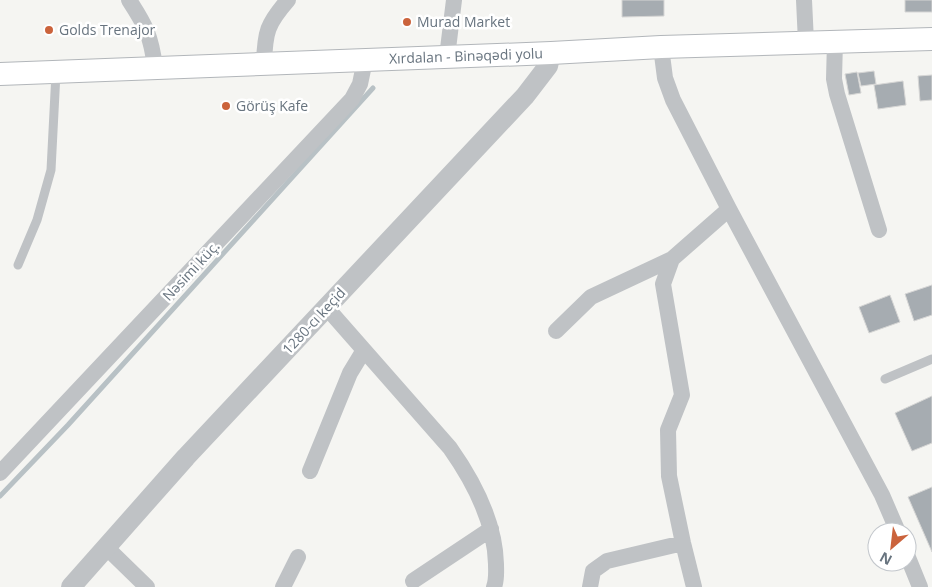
<svg xmlns="http://www.w3.org/2000/svg" width="932" height="587" font-family="'Open Sans',sans-serif">
<style>
.lines{fill:none;stroke-linecap:round;stroke-linejoin:round}
.stream{stroke:#b8c1c5;stroke-width:5}
.building{fill:#a6acb1;stroke:#d6d6d5}
.secondary-casing{stroke:#b2b6ba;stroke-width:24}
.service{stroke:#bfc2c5;stroke-width:9}
.minor{stroke:#bfc2c5;stroke-width:16}
.tertiary{stroke:#bfc2c5;stroke-width:20}
.secondary{stroke:#fff;stroke-width:22}
.poi-dot{fill:#cb633c;stroke:#fff;stroke-width:2}
.labels{text-anchor:middle;stroke-width:5;stroke-linejoin:round;paint-order:stroke}
.poi-label{font-size:14px;fill:#68747f;stroke:#fff;text-anchor:start}
.street-label{font-size:14px;fill:#68747f;stroke:#fff}
</style>
<rect width="100%" height="100%" fill="#f5f5f2"/>
<g class="lines">
<path class="stream" d="M0 496 68 425 373 88"/>
</g>
<path class="building" d="M622 0H664V16L622 17Z
M905 0H932V12H905Z
M874 71 876 84 861 86 858 73Z
M857 72 861 93 849 95 845 74Z
M932 75V100L920 101 918 76Z
M903 81 906 105 878 109 874 85Z
M932 285V315L914 321 905 294Z
M890 295 900 322 869 333 859 307Z
M932 396V443L912 451 895 413Z
M932 487V552L908 497Z"/>
<g class="lines">
<defs>
<path id="secondary" d="M0 74 551 53 661 47 932 39"/>
</defs>
<use href="#secondary" class="secondary-casing"/>
<path class="service" d="M18 265 37 220 51 170 56 73
M885 379 932 359"/>
<path class="minor" d="M129 0C146 26 151 36 155 67
M804 0 806 42
M835 41 834 79 837 94 879 230
M661 47 665 78 673 100 729 209 882 495 898 532
M447 57 454 0
M264 63C265 32 267 24 288 0
M327 308 450 448C474 482 495 522 496 564 496 572 497 579 494 587
M556 331 591 297 672 259
M310 471 350 373 364 350
M0 473 352 99 360 84 365 60
M107 548 147 587
M907 555 920 587
M413 581 491 529
M283 587 298 557
M590 587 593 571 607 561 683 543
M694 587 683 543 669 476 668 430 682 395 663 284 672 259 729 209"/>
<path class="tertiary" d="M71 587 186 457 525 96 548 66 551 53"/>
<use href="#secondary" class="secondary"/>
</g>
<g class="poi-dot">
<circle cx="407" cy="22" r="5"/>
<circle cx="49" cy="30" r="5"/>
<circle cx="226" cy="106" r="5"/>
</g>
<g class="labels">
<g class="poi-label">
<text x="417" y="27">Murad Market</text>
<text x="59" y="35">Golds Trenajor</text>
<text x="236" y="111">Görüş Kafe</text>
</g>
<g class="street-label">
<text transform="translate(466 56) rotate(-2)" y="5">Xırdalan - Binəqədi yolu</text>
<text transform="translate(191 271) rotate(-47)" y="5">Nəsimi küç.</text>
<text transform="translate(314 321) rotate(-47)" y="5">1280-cı keçid</text>
</g>
</g>
<g transform="translate(892 547) rotate(208)"><circle r="24" fill="#ffffff" stroke="#c3c7cc"/>
<path d="M0-4L9 19L0 12L-9 19Z" fill="#cb633c"/>
<text y="-8" font-size="14" font-weight="bold" text-anchor="middle" fill="#68747f">N</text>
</g>
</svg>
